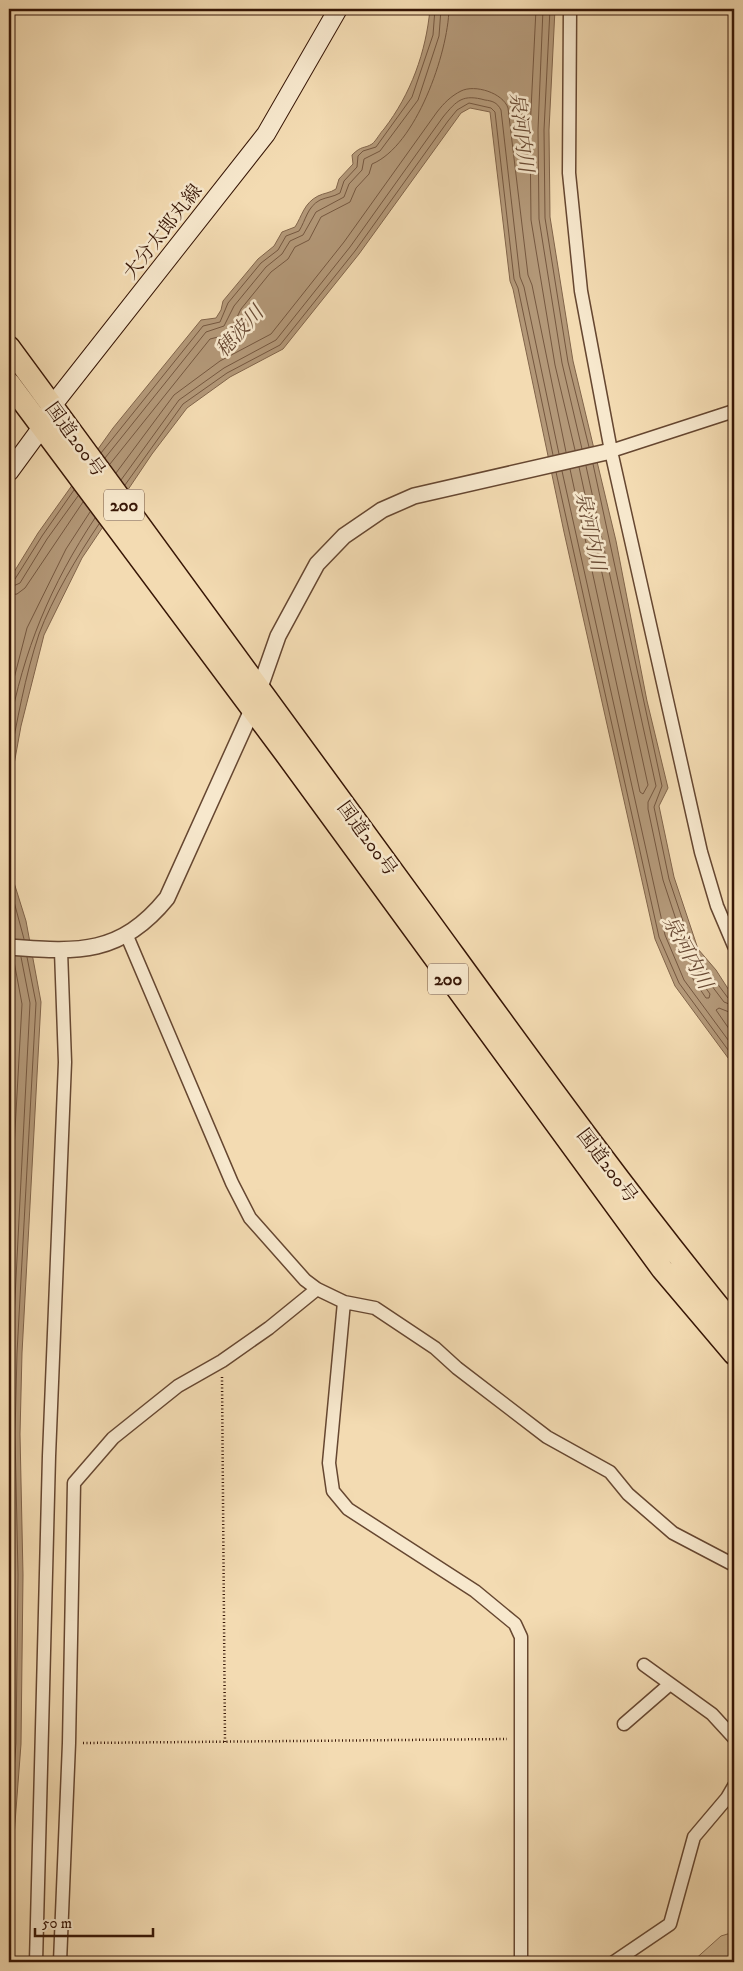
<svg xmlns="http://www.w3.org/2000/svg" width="743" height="1971" font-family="'IM FELL DW Pica','Noto Serif JP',serif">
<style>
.green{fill:#d3ba95;stroke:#85684e}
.water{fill:#b39878;stroke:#81644a}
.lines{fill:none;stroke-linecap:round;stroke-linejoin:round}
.shore{stroke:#75573f;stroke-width:1}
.minor-casing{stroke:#664731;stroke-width:15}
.tertiary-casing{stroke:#664731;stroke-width:18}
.secondary-casing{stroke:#371606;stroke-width:20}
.trunk-casing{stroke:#371606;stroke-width:24}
.path{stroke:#371606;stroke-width:2.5;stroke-dasharray:1 2.5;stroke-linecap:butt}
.minor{stroke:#f7e8cd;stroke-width:12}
.tertiary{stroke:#f7e8cd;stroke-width:15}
.secondary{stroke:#f7e8cd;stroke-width:18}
.trunk{stroke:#f3dbb2;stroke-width:21}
.labels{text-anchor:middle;stroke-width:5;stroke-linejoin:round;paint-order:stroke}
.shield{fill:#f7e8cd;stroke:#715542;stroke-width:1}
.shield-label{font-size:18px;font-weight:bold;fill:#371606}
.street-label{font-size:19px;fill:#371606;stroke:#f7e8cd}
.water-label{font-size:20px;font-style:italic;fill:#694a34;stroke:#f7e8cd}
</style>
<rect width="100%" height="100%" fill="#f3dbb2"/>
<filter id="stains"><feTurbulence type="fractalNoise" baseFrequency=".004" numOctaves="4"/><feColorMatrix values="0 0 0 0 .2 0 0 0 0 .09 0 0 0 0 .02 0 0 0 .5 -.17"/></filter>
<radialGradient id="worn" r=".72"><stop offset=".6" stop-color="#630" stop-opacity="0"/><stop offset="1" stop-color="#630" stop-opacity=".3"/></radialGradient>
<path class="green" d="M734 1932V1962H692L721 1936Z"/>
<path class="water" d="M430 9H555L549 130 550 217 573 361 616 541 647 701 668 788 659 806 674 877 698 949 716 970 734 998V1066L675 986 655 939 564 532 513 289 510 281 490 112 470 108 461 113 359 254 283 349 230 377 187 408 152 454 82 558 44 635 21 726 9 792V580L38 533 113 428 201 320 216 318 221 310 223 301 258 259 274 246 282 232 295 227C302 216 304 203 318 196 324 193 330 193 336 189L339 179 353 164 352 155C362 145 364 149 372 144 376 141 380 133 384 129 411 94 426 52 430 9Z
M9 823 11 873 26 921 41 1002 22 1353 20 1434 23 1575 21 1744 9 1902Z"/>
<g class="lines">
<path class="shore" d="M536 9 530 130 531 220 555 365 575 450
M543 9 538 130 539 219 562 363 582 449
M550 9 544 130 545 218 568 362 589 447
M101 453 203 326 220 322 228 303 261 263 278 250 286 236 299 231C306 220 307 207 320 200 327 197 333 197 340 193L344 181 357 167 358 156 363 151 376 147 412 97 433 35 435 9
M105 458 206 332 224 326 234 306 266 267 282 254 290 241 303 235 316 212 344 197 349 184 362 170 364 159 380 151 418 100 439 36 441 9
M110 464 210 339 222 336 230 331 241 309 271 272 288 259 295 247 309 240 321 217 350 202 356 188 369 174 372 164C416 146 448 53 449 9
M593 464 662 786 654 807 669 879 693 951 728 998 734 1000
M586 466 656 786 648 802V809L663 880 687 953 724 1002 734 1006
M570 469 640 792 643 794 648 785 579 467
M562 471 665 935 684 980 734 1048
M556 472 659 937 679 983 734 1058
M116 473 174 395 220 361 271 334 344 242 437 112C444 103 451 96 461 91 475 84 503 93 508 108L528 275 532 285 566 452
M121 480 179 400 224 368 276 340 350 247 443 117C457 100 463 94 485 100 492 101 497 102 501 110L520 277 524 287 559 454
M125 485 183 404 227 373 280 345 355 251 448 121 457 110 469 103 491 108 495 112 514 279 518 288 553 455
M9 582 15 579 42 536 74 490
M9 588 20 583 47 539 78 496
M9 595 17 594 25 588 83 502
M9 698 27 628 66 549 90 512
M9 729C23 651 51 584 95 518
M9 764C17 721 25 676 39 634 52 599 78 555 99 524
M9 883 24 939
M694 976 701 981 710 994 709 998H706L693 979Z
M734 1014 719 1008 716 1010 734 1036
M9 1239 22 1004 13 956
M9 1416 30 1003 21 957
M9 1449 12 1575 9 1758
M9 1838 16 1743 18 1575 15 1434 17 1353 36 1003 27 957"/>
<defs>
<path id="minor" d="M570 9 569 173 581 291 611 451 701 852 717 906 734 946
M611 451 734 411
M127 936 232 1183 250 1218 305 1280 317 1289 344 1302 375 1308 435 1348 457 1368 547 1437 610 1472 628 1494 673 1533 734 1565
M344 1302 329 1463 333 1491 348 1509 475 1591 515 1624 521 1637V1962
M644 1665 712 1714 734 1738
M624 1724 670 1684
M36 1962 49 1456 65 1062 61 951
M60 1962 69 1743 74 1483 113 1438 178 1386 222 1361 269 1328 317 1289
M614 1962 670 1924 694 1837 727 1798 734 1786"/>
<path id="tertiary" d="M9 947C77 952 120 956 167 898L252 710 278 636 317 564 344 536 382 510 414 496 611 451"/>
<path id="secondary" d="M9 472 42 427 52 406 266 134 338 9"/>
<path id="trunk" d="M9 347C147 534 283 722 421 910 523 1050 624 1191 734 1325
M9 383 285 753 662 1269 734 1354"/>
</defs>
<use href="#minor" class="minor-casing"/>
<use href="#tertiary" class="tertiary-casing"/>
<use href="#secondary" class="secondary-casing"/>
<use href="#trunk" class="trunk-casing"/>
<path class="path" d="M222 1377 225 1742
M83 1743 507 1739"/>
<use href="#minor" class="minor"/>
<use href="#tertiary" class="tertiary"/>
<use href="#secondary" class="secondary"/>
<use href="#trunk" class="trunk"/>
</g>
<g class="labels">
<g class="shield">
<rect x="104" y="489.5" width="40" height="31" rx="4"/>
<rect x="428" y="963.5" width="40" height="31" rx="4"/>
</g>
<g class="shield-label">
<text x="124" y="511">200</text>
<text x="448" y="985">200</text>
</g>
<g class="street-label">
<text transform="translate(162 231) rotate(-52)" y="7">大分太郎丸線</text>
<text transform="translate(76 439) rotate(54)" y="7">国道200号</text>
<text transform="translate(368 838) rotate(54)" y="7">国道200号</text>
<text transform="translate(608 1165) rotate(53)" y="7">国道200号</text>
</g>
<g class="water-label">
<text transform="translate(522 132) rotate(83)" y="7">泉河内川</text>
<text transform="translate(239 331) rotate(-48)" y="7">穂波川</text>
<text transform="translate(591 531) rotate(78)" y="7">泉河内川</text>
<text transform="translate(688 952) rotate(61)" y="7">泉河内川</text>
</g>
</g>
<rect width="743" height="1971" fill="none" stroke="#f3dbb2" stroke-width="30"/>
<rect x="10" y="10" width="723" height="1951" fill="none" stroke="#371606" stroke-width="2.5"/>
<rect x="15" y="15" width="713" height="1941" fill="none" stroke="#371606"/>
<path d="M35 1928v8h118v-8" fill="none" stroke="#371606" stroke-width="2.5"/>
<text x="42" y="1928" font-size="15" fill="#371606" stroke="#f7e8cd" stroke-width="4" paint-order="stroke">50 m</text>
<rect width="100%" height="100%" filter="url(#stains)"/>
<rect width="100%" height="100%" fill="url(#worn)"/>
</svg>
